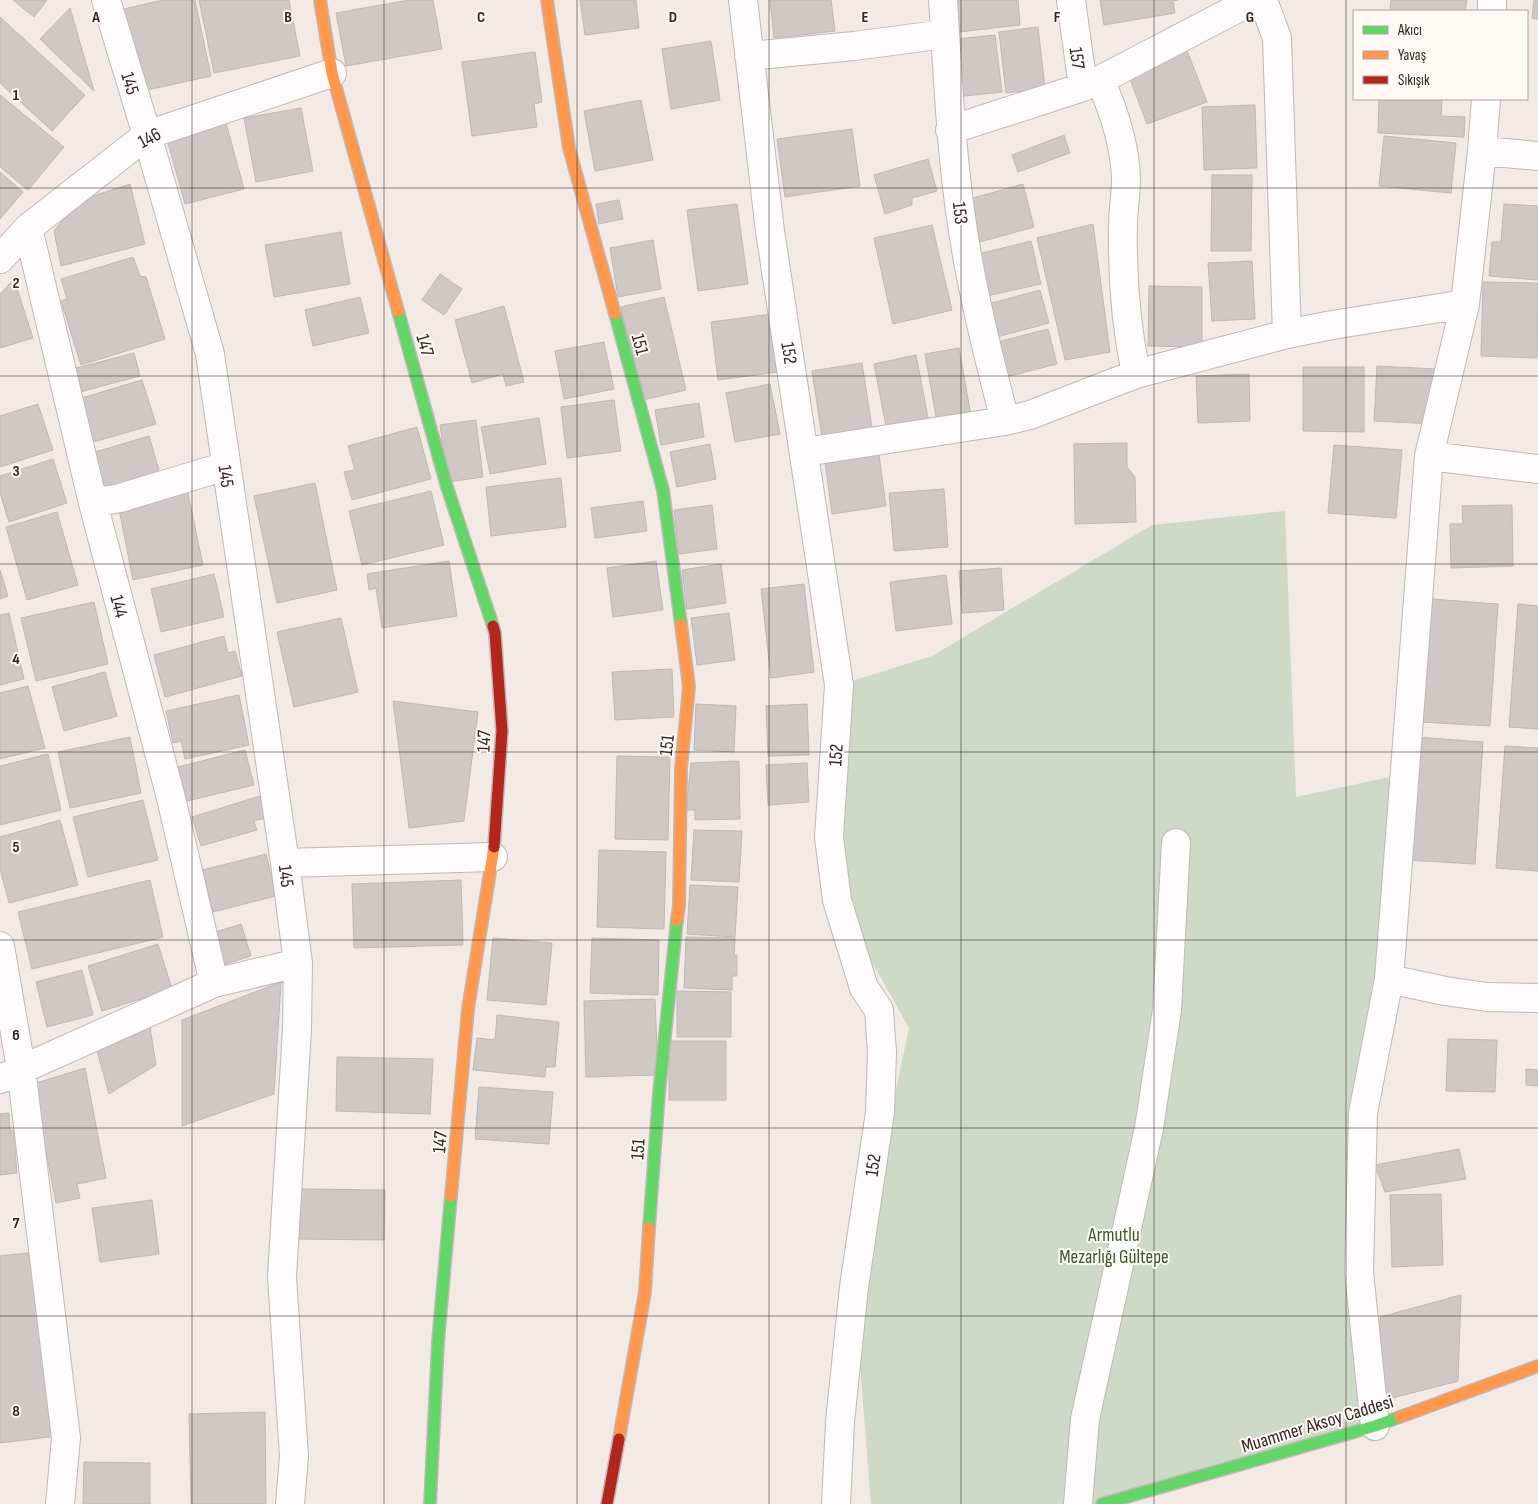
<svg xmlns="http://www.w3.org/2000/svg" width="1538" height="1504" font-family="'Sofia Sans Condensed',sans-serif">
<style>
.green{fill:#cfd9c7}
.building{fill:#cfc8c4;stroke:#bfb8b4}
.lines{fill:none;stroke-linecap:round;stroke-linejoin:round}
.street-casing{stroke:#c0b8b5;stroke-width:30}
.fast-casing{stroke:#c0b8b5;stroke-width:14}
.slow-casing{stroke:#c0b8b5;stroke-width:14}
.jam-casing{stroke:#c0b8b5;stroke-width:14}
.street{stroke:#fdfcfb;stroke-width:28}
.fast{stroke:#63d668;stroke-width:11}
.slow{stroke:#ff974d;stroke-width:11}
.jam{stroke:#b3261e;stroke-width:11}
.grid{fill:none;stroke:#2f2825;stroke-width:1;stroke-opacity:0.55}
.labels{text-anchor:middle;stroke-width:4;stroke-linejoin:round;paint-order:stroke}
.street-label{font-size:19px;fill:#2f2825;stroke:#fff8f4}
.park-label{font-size:19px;fill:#315b2a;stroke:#fff8f4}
.grid-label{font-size:16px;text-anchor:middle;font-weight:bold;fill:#2f2825;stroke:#fff8f4;stroke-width:4;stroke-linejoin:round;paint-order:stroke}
</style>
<rect width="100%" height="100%" fill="#f3eae6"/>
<path class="green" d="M1285 511 1296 797 1404 774 1363 1113 1375 1426 1102 1504H871L854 1287 909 1028 837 900 839 685 932 656 1152 525Z"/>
<path class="building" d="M13 0H47L34 17Z
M163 0H195L211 76 138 92 120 10Z
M199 0H289L300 56 214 73Z
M409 0H433L442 49 346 66 336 13Z
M580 0H636L639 28 585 35Z
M770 0H831L835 31 774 38Z
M955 0H1018L1020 25 959 32Z
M1100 0H1178L1173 1 1175 13 1104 25Z
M1391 0H1467L1465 11H1390Z
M1534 0H1538V19L1532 18Z
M70 8 94 91 40 39Z
M0 17 85 95 52 131 0 83Z
M1038 27 1045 88 1006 93 999 32Z
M995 35 1002 92 964 96 957 39Z
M711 41 720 100 671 109 662 49Z
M1186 48 1207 102 1147 124 1127 71Z
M535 52 542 102 534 104 537 127 472 136 462 62Z
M0 95 64 147 28 190 0 167Z
M1379 99H1442L1441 116 1465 117 1464 137 1378 133Z
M641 100 653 160 595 171 584 111Z
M1255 105 1257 168 1204 170 1202 107Z
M301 108 313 171 256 182 244 118Z
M226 123 244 189 185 204 167 139Z
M852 129 860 186 785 197 777 139Z
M1064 135 1070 153 1018 172 1012 155Z
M1384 136 1456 143 1451 193 1379 186Z
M928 159 937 191 912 198V205L885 214 874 175Z
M0 172 23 192 0 219Z
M1212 175H1252L1251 251H1211Z
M130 184 145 244 61 266 54 231 78 201Z
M1023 184 1034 227 973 244 962 201Z
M619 200 623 219 599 224 596 204Z
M737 204 748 284 698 291 687 210Z
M1504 204 1538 206V280L1489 276 1492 242H1501Z
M1093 224 1110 352 1065 360 1037 238Z
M932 225 952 310 893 324 874 238Z
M341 232 350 284 274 297 265 245Z
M653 240 661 289 618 297 610 248Z
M1031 241 1041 284 983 297 974 255Z
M133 257 140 276 146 277 165 339 81 365 61 301 67 299 61 279Z
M1252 261 1255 319 1212 321 1208 263Z
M440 274 462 289 444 315 422 300Z
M14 279 33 338 0 348V294Z
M1483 282 1538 283 1537 358 1481 356Z
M1149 286 1202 287V347L1148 346Z
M1040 290 1049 323 997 337 988 304Z
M360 297 369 333 313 346 305 310Z
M664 297 686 390 643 400 621 307Z
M504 306 524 382 506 386 503 374 472 383 455 320Z
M771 314 781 347 773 348 777 372 718 380 711 322Z
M1048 329 1057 364 1006 377 997 342Z
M604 342 614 389 564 399 555 351Z
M959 348 971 416 937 422 925 354Z
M134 353 140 376 72 394 65 371Z
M916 355 929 423 887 431 874 364Z
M862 363 873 434 823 443 812 371Z
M1377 366 1437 369 1434 424 1374 421Z
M1303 367H1364V432L1303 431Z
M1249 374 1250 421 1198 423 1196 376Z
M142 380 156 424 90 443 78 399Z
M770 384 780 434 735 442 726 393Z
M614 400 621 451 567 458 561 407Z
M699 403 704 437 661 445 655 410Z
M38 404 53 450 0 467V416Z
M539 418 546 464 490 474 481 427Z
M476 420 483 477 448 482 440 425Z
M417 427 431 479 352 500 344 472 355 470 348 446Z
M149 436 161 477 97 496 85 455Z
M1127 443V467L1135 477 1136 522 1075 524 1074 444Z
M710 444 716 479 677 487 670 452Z
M1334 445 1402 450 1396 518 1328 513Z
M879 455 886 506 832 514 825 462Z
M53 459 67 503 9 522 0 493V476Z
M561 478 566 527 491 536 486 487Z
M315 483 337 590 277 603 254 496Z
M187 489 203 565 133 580 118 504Z
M944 489 948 547 894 551 889 493Z
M431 491 444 545 362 565 349 511Z
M643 501 647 531 595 538 591 508Z
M712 505 717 549 679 554 674 510Z
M1512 505 1513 566 1451 568 1450 524H1463L1462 506Z
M57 512 78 585 27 600 6 527Z
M449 561 457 616 382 628 376 588 369 590 367 574Z
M656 561 663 610 613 617 607 568Z
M721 564 726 603 687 609 682 570Z
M1001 568 1004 610 962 613 959 571Z
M0 570 8 596 0 599Z
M214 574 224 617 161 632 151 589Z
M946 575 952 624 896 631 890 582Z
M804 584 814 672 771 678 761 589Z
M1431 599 1498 604 1490 726 1422 722Z
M94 602 108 664 36 681 21 618Z
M1518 604 1538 606V729L1509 727Z
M9 613 24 679 0 685V615Z
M729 613 735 660 697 665 691 618Z
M341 618 358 692 294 707 277 632Z
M224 636 228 653 235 651 242 676 165 697 154 655Z
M672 669 674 717 615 720 612 672Z
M105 672 117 716 64 731 52 687Z
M28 686 45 748 0 759V693Z
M239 695 249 745 185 759 181 741 173 743 166 711Z
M393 701 478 712 464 821 409 828Z
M696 704 736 706 734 752 694 750Z
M807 704 809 755 768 756 766 706Z
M130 737 141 793 70 808 58 752Z
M1416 737 1483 742 1475 864 1407 860Z
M1505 746 1538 748V871L1496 868Z
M245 750 254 785 187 801 178 767Z
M48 754 61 810 0 825V766Z
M617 756 670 757 668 840 615 839Z
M739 761 740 819 695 820V810H686L691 763Z
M807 763 809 802 768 805 766 765Z
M260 796 266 818 254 821 257 830 201 846 192 817Z
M143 800 158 860 88 877 73 817Z
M60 820 78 885 9 903 0 869V837Z
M694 830 742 831 739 882 691 880Z
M599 850 666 852 664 929 597 927Z
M266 854 276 896 213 912 202 870Z
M150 880 163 937 32 969 18 912Z
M461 880 463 945 354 948 352 884Z
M690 885 738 887 735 937 687 934Z
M241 924 251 956 216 967 206 935Z
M686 937 735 938 734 955H737V976H732V990L684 988Z
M493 938 552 943 546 1005 487 1000Z
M592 938 659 940 658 995 590 993Z
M158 944 172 989 102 1011 88 966Z
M82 970 93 1015 47 1027 36 982Z
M281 982 274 1094 182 1126V1020Z
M677 991 731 992V1037H677Z
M655 999 658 1075 586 1077 584 1001Z
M497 1015 559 1022 555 1067H546L545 1077 473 1070 477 1038 495 1040Z
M149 1021 156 1065 109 1094 97 1051Z
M1448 1039 1497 1040 1495 1092 1446 1091Z
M669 1041H726V1100H669Z
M337 1057 433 1059 430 1114 336 1111Z
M85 1068 106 1178 77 1184 80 1198 56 1203 33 1084Z
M1526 1069 1538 1070V1086L1526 1085Z
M479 1087 553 1092 549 1144 475 1139Z
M9 1113 10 1131 18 1130 20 1150H15L17 1173 0 1175V1114Z
M1459 1149 1466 1179 1385 1192 1375 1165Z
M301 1189 385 1190 384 1240 299 1239Z
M1441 1194 1443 1265 1392 1267 1390 1195Z
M152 1200 159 1254 100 1262 92 1208Z
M35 1252 57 1436 0 1443V1256Z
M1461 1295 1458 1381 1381 1401 1380 1317Z
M265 1412 266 1504H191L189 1414Z
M84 1462 150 1463V1504H83Z"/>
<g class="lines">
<defs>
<path id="street" d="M106 0 147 135 210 354 285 863 298 963
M743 0 770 231 839 685 829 837 837 900 864 988 879 1010 882 1052 880 1112 854 1287 840 1422 836 1504
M943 0C948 77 951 155 963 231 973 296 989 358 1005 421
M1071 0 1083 87
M1263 0 1277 38 1287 334
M1492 11V0
M749 56 854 46 945 34
M1100 80C1114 111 1125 144 1126 179 1126 194 1123 210 1123 225 1122 274 1126 326 1136 374
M950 130 1083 87 1100 80 1253 0
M1482 151 1538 156
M28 228 93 503 170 794 214 983
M0 259 28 228 147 135 332 73
M805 452 1005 421 1030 415 1136 374 1287 334 1332 325 1465 304
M1429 456 1538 469
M93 503 120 498 226 466
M285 863 493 857
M0 946 21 1068 66 1438 60 1504
M1389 979 1445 991 1487 997 1538 998
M0 1079 214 983 298 963 297 1029 282 1277 294 1456 290 1504
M1375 1426 1359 1272 1363 1113 1389 979 1429 456 1465 304 1482 151 1486 99
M1078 1504 1085 1419 1149 1128 1167 1010 1176 843"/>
<path id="fast" d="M398 311 447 487 493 626
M615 314 663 490 681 624
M649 1228 659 1093 677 920
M430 1504 438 1342 451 1196
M1102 1504 1375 1426 1400 1417"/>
<path id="slow" d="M320 0 332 73 398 311
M547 0 569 148 615 314
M677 920 679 906 681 769 689 687 681 624
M451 1196 468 1009 494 847
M1400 1417 1538 1366
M619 1439 645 1292 649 1228"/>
<path id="jam" d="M493 626 495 633 502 731 494 847
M607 1504 619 1439"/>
</defs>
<use href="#street" class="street-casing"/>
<use href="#fast" class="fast-casing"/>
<use href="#slow" class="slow-casing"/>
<use href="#jam" class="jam-casing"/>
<use href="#street" class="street"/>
<use href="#fast" class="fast"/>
<use href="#slow" class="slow"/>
<use href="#jam" class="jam"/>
</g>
<path class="grid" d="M192 0V1504M384 0V1504M577 0V1504M769 0V1504M961 0V1504M1154 0V1504M1346 0V1504M0 188H1538M0 376H1538M0 564H1538M0 752H1538M0 940H1538M0 1128H1538M0 1316H1538"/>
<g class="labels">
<g class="street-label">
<text transform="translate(1078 58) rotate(82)" y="7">157</text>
<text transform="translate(131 83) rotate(73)" y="7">145</text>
<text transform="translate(149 137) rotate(-28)" y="7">146</text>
<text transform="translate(961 213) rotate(83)" y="7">153</text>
<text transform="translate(641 344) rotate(75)" y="7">151</text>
<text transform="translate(426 345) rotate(74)" y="7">147</text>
<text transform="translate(790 353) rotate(81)" y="7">152</text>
<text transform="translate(227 476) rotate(82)" y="7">145</text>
<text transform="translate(120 606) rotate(75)" y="7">144</text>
<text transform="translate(483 741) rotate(-88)" y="7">147</text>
<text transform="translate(666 745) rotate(-84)" y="7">151</text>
<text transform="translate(835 755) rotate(-86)" y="7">152</text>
<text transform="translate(287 876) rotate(83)" y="7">145</text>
<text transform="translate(439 1142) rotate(-85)" y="7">147</text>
<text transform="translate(637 1149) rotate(-86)" y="7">151</text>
<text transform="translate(872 1165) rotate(-82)" y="7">152</text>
<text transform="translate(1317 1423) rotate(-17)" y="7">Muammer Aksoy Caddesi</text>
</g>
<g class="park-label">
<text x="1114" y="1241">Armutlu<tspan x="1114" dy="22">Mezarlığı Gültepe</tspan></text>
</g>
</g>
<g class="grid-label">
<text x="96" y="22">A</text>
<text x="288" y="22">B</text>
<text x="481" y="22">C</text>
<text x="673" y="22">D</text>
<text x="865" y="22">E</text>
<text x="1057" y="22">F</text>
<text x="1250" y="22">G</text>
<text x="16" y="100">1</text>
<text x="16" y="288">2</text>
<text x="16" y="476">3</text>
<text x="16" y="664">4</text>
<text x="16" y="852">5</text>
<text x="16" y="1040">6</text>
<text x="16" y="1228">7</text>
<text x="16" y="1416">8</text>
</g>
<rect x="1353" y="10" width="175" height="90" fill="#fff8f4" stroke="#aca5a1"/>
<rect x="1363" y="26" width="25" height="8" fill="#63d668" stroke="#aca5a1"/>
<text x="1398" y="35" font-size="15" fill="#2f2825">Akıcı</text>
<rect x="1363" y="51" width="25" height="8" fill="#ff974d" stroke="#aca5a1"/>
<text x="1398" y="60" font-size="15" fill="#2f2825">Yavaş</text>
<rect x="1363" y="76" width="25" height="8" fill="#b3261e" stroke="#aca5a1"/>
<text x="1398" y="85" font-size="15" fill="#2f2825">Sıkışık</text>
</svg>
